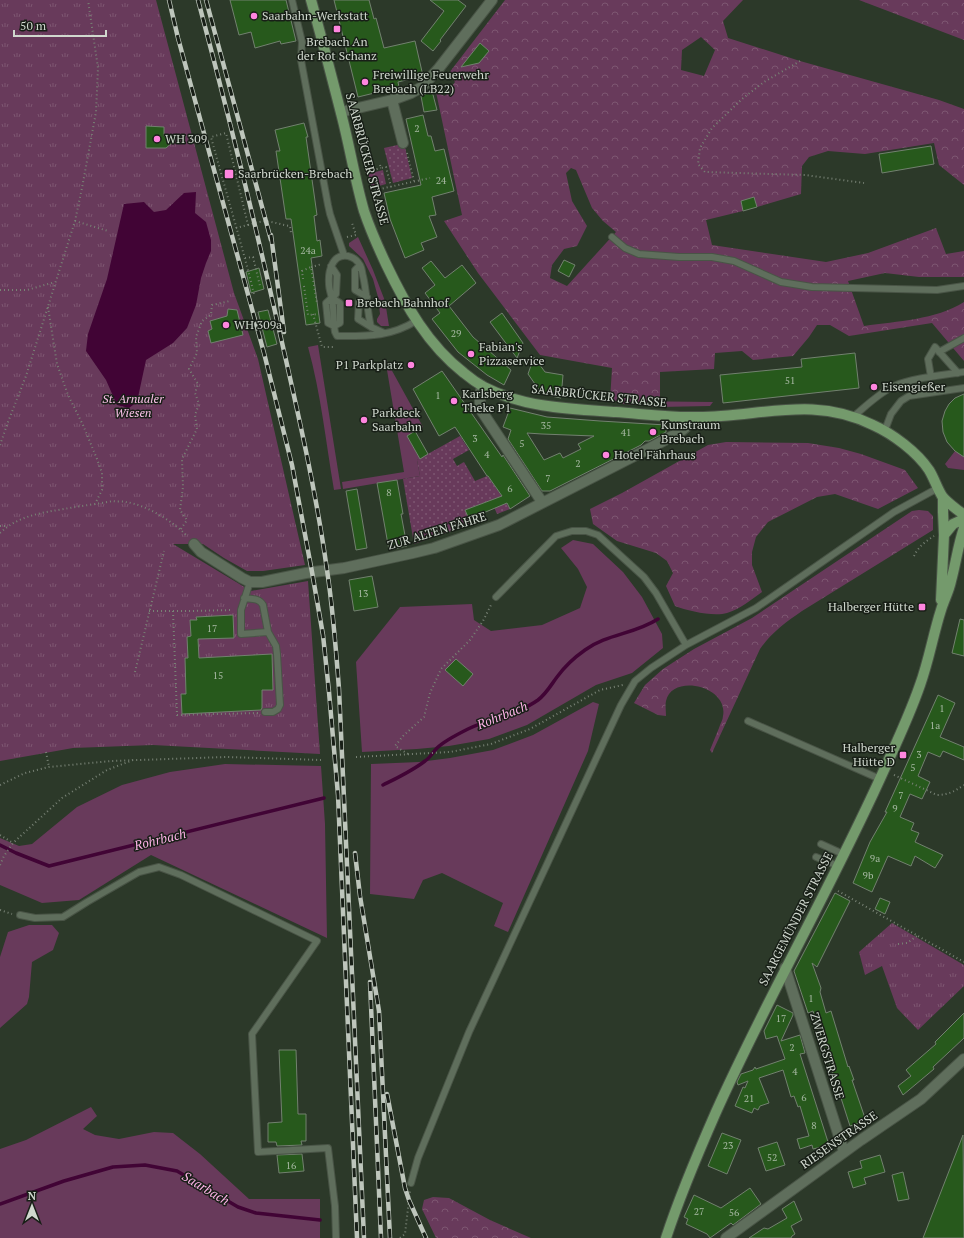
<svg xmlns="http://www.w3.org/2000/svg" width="964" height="1238" font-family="'PT Serif',serif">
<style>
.grass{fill:#683a5b}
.forest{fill:url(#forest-crowns);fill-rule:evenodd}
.park{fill:url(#park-tufts)}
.garden{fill:url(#garden-dots)}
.water{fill:#410435}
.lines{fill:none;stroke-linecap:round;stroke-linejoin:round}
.stream{stroke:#410435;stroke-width:3.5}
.building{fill:#27591c;stroke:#72816f;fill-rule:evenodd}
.service-casing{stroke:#495446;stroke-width:8}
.minor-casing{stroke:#495446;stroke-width:12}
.primary-casing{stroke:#495446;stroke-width:12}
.path{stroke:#788275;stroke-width:2;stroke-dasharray:1 3;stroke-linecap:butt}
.service{stroke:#5f6e5c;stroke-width:6}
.minor{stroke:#5f6e5c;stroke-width:10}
.primary{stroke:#749a6c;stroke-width:10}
.rail-casing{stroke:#bec6bc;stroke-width:4.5}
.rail{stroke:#181f17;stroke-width:3;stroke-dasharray:9;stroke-linecap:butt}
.poi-dot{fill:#ff85df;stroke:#181f17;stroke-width:1.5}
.labels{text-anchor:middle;stroke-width:3;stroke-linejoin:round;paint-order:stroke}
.number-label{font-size:10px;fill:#a6b8a2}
.poi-label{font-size:12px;fill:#d0d8ce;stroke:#181f17;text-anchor:start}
.street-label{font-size:12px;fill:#d0d8ce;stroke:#181f17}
.park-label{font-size:12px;font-style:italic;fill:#f9c0e7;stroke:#181f17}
.water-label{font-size:13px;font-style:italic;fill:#fdb2e7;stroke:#181f17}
</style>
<defs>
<pattern id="forest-crowns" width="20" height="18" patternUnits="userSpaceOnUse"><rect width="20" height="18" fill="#683a5b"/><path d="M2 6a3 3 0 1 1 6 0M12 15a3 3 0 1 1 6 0" fill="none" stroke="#7d5671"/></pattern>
<pattern id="park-tufts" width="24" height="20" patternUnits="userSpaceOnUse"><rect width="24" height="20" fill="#683a5b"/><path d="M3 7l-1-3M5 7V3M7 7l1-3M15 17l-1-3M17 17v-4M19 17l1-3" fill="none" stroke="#7d5671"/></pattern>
<pattern id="garden-dots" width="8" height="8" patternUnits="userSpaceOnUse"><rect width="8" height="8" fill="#683a5b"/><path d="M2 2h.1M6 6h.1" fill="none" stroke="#7d5671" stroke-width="1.8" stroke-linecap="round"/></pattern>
</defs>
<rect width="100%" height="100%" fill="#2c3929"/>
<path class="grass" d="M358 237 373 270 385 301 389 326H381L377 322V319L380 314 378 297 373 279 363 259 349 246V243Z
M318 345 341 489 334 490C326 443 321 394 308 347Z
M385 358 423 427 407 436 420 459 417 460 420 476 343 489 342 482 404 472Z
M623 401 713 402 710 406 660 407 623 404Z
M955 451 964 456V470L948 468 945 464Z
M573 540 593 544 623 572 642 597 662 634 663 648 632 673 596 685 527 725 489 739 449 746 417 749 362 752 356 662 400 607 472 604 474 620 491 631 542 625 580 608 587 587 578 569 561 548Z
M593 702 599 704 588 751 508 932 494 926 503 903 442 873 423 880 414 899 370 894 371 764 419 762 450 758 493 750 533 735Z
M225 764 321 766 325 824 327 938 151 855 79 900 42 903 0 885V838L19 846 32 844 77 807 122 785 170 772Z
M29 925H52L59 933 53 950 32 962 29 997 27 1004 0 1028V957L8 932Z
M91 1107 97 1116 83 1129 95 1135 119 1139 154 1132 173 1133 200 1154 249 1199H320V1238H0V1149L26 1140Z"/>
<path class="forest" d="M505 0H743L723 21 728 38 800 61 939 100 964 109V185L939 165 934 143 865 154 828 151 809 157 802 166 801 194 757 207 754 197 741 201 743 211 706 220 712 245 826 262 868 253 936 228 946 254 964 251V277H919L885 273 848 281 864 326C898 321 935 320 964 302V361L932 323 849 336 830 325H817L809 337 793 356 753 360 742 351 715 353 714 369 660 372V402L610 401 612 368 540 355 478 273 444 221 462 215 436 92 445 96 455 82 449 73ZM701 37 715 50 704 76 681 70 682 50ZM571 168 576 170 592 208 603 221 616 232 567 286 550 278 552 265 564 249 577 246 587 226 572 201 566 173Z
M859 0H964V40Z
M726 442 808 443 839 448 861 454 905 470 918 488 878 509 835 494 817 497 768 522 756 537 752 552V565L762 592C751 600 740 609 727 613 714 617 688 611 675 606L666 586 673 573 667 561 656 553 617 541 593 524 590 509 622 493 708 445Z
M919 510 928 511 933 516V530L802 611C786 622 771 633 760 649L712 753 710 750C713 743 716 735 719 728 720 724 723 720 723 716 729 686 672 673 666 701 665 705 666 711 666 716L658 715 634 703 645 685 663 669 694 649 752 618 912 511Z
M433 1197 449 1198 490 1220 531 1238H436L422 1209 424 1200Z"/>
<path class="park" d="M0 0H156L234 293 258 359 305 565 263 571H247L224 558 203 544H173L251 591 308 581 320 754 153 745 73 748 0 761Z
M892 923 964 965V986L918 1030 897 1008 882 966 865 975 859 952Z"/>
<path class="garden" d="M402 144 405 147 412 178 393 183 384 148Z
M383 170 386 184 372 188 368 174Z
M460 436 469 450 453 459 457 466 464 462 475 481 487 476 490 479 510 509 497 514 491 500 465 510 471 524 414 544 403 479 420 476 417 460Z"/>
<path class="water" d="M196 192 195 213 206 222 211 240V251L206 263 201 278 196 305 187 328 173 343 146 360 137 402 129 408 117 405 106 380 86 351 88 334 107 279 124 204 144 202 154 212 166 210 184 193Z"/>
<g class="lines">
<path class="stream" d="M383 785C397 778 412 771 425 761 430 758 433 752 437 748 443 742 460 733 468 729 491 718 517 715 538 700 546 694 551 685 557 677 565 666 575 657 585 650 607 634 635 634 658 619
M0 845 16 853 49 866 324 798
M0 1204 64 1181 113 1167 145 1165 177 1171 238 1207 256 1213 320 1220"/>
</g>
<path class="building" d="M230 0H286L296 41 281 44 280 41 255 48 251 32 239 35Z
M334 0H369L374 19 376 18 384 48 415 41 423 76 398 82 399 87 358 97Z
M430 0H458L466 6 440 40 441 41 433 51 421 41 444 11Z
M480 43 489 51 479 63 461 67Z
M432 91 437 110 424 112 421 96Z
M423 115 428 136H431L435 151 444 149 454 191 432 197 436 215 429 216 437 237 421 243 424 250 405 258 390 219 384 193 421 185 406 119Z
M304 123 308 137H306L317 215 314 216 317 241 320 240 322 256 311 258 320 323 306 325 291 219H286L276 151H280L275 130Z
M146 126 164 127V136L173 142 166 148H146Z
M931 146 934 164 882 173 879 154Z
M754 197 757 207 743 211 741 201Z
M564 260 575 265 569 277 558 271Z
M431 261 445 278 462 265 476 283 449 306 473 337 511 370 504 385 487 375 458 352 432 319 440 313 425 293 435 285 422 268Z
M259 268 264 289 251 293 246 272Z
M228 309 237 310 243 335 211 343 208 331 212 329 210 321 227 316Z
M268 310 277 344 267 347 258 312Z
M502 313 523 343 517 358 490 322Z
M855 353 859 388 723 403 720 375 802 367 801 359Z
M534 357 545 372 563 375 561 398 542 394 528 374Z
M442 371 502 457 503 455 530 496 510 509 507 503 469 519 465 510 502 496 488 476H487L455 427 439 436 413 389Z
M964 394V457L955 451 947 442 943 432 942 421 945 411 949 404 955 398Z
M510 408 547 417 600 421 666 425V432L649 441H645L641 445 550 491H542L508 439 511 430 503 427ZM527 433 542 434 594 436 578 444 581 449 563 458 560 453 544 460Z
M415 431 428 454 420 459 407 436Z
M397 480 403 514H401L407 546 389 550 377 483Z
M357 489 367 548 356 550 346 491Z
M372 576 378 607 354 611 349 580Z
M233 615 234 638 198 639 199 658 272 654 273 690H262V708L261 710 182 714 181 694H186L185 658H188L187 637 191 636 190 620H197L196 617Z
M960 619 964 620V656L952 653Z
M456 659 473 674 463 686 445 670Z
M938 695 955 703 940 737 964 747V760L943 751 940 757 928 752 918 776 930 782 922 799 910 794 900 817 914 823 911 830 919 833 915 842 943 855 935 868 915 856 911 866 888 856 872 892 853 883 870 842 887 812H885Z
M835 893 850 901 817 967 812 963 821 988 820 992 826 1013 831 1011 848 1067 849 1066 854 1080H852L866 1121 850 1126 813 1011 808 1013 794 971Z
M880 898 890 902 885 914 875 909Z
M777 1005 793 1013V1015L781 1041 800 1035 805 1053 800 1054 829 1145 813 1149 812 1145 800 1149 797 1139 809 1136 800 1106 798 1107 794 1096 791 1097 783 1070 759 1078 769 1103 760 1106 758 1110 754 1108 752 1113 735 1106 743 1087 745 1088 748 1081 738 1085 737 1082 741 1074 753 1070 755 1067 756 1069 785 1059 777 1036 766 1039 764 1031Z
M964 1013V1038L933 1067 934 1069 903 1095 898 1086 911 1076 906 1070 936 1044 935 1042Z
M279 1050H296L298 1114H306V1141H301L302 1145 277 1146 276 1142H268V1123L282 1122Z
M722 1133 741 1140 727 1174 708 1166Z
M963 1135 964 1238H923Z
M777 1142 785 1165 766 1171 758 1148Z
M302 1154 304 1171 279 1173 277 1155Z
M880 1155 885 1172 864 1178 866 1184 853 1188 848 1172 862 1168 860 1161Z
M903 1172 909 1199 898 1201 892 1175Z
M750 1188 761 1204 733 1225 731 1223 710 1238 707 1234 686 1224 688 1219 684 1217 694 1195 721 1208Z
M794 1201 802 1220 791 1226 795 1234 792 1236 791 1238H749L764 1228 768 1229 787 1218 782 1209Z"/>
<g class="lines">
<defs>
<path id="service" d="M292 0 302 42 301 60 328 205 330 214 344 255
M612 237 625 248 639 254 679 257H712L734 261 781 282 812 287 937 290 964 286
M360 265 355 270V290L367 297
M331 266 337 275 336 294 326 303 328 323 334 326
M367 297 359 301 358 319 371 327 384 333
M332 298 340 303V323L334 326
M371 327C367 311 367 293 363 276 362 273 362 268 360 265 357 260 353 257 348 256 332 253 328 272 329 284 329 289 331 294 332 299 334 310 333 321 335 332L337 336C368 336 390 337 416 321
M939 352 964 338
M931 377 928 359 935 347 958 373
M854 416C866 406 879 393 894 386 911 378 944 375 964 372
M885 430 891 414 901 401 909 396 964 388
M250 582 241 610V634L268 632
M496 597 556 536 572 531H586L598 535 644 577 656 593 686 645
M244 598C252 599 259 598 263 605L268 632 276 646 277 654 280 705 278 709 273 712H265
M748 721 880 779
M821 844 843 854
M816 857 838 866
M20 915 35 918 63 917 87 902 139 872 159 867 181 875 317 941 252 1034 258 1152 328 1148 335 1206 336 1238
M411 1183 418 1158 469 1032 621 705 635 681 651 668 686 645 756 608 894 512 938 488"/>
<path id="minor" d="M392 100 403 143
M341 112 392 100 411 93 422 87 439 68 492 0
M482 386C480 395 479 401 481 410L542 502
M194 544 201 552 242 578 250 582H262L306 573 344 568 413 553 434 548 499 525 652 447 680 432 697 418
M785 968 844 1152
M726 1238 861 1140 921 1099 964 1059"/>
<path id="primary" d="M311 0C322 39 332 78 342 117 350 148 355 180 364 211 370 229 378 247 386 264 406 306 428 345 464 373 470 378 477 383 484 387 525 408 571 409 616 412 643 414 670 418 698 417 760 417 813 395 873 425 893 434 917 452 929 470 934 478 937 488 942 496 947 503 957 509 964 515
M944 535 953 524 964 519
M941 600 944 535 943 512V498
M666 1238C680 1195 698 1153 716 1112 768 996 832 886 884 770 897 742 910 714 920 685 929 660 933 635 941 610 944 600 949 591 951 581 956 563 958 545 964 528"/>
</defs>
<use href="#service" class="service-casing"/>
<use href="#minor" class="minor-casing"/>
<use href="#primary" class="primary-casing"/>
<path class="path" d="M800 61 764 82 742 99 712 128 700 148 698 164 705 172 805 175 864 183
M407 153 414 181
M380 165 381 168 386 167 391 187
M365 172 381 168
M371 191 430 178
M75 221 108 231
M248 225C255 223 263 220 271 222 277 223 283 225 290 226L291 233 293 232
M236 228 248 225 226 133 211 137C225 189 241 241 254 294
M347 237 356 235 352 223
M245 258 253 257 260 286
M311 267 322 264
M303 279 302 271 311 267 317 303
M304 286 308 315 319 314
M0 290H27L55 282
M48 307 57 364 68 395 83 425 97 459 102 473V490L95 504
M313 314 322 347H333
M0 445 8 422 26 376 75 221 82 188 96 112 98 68 88 0
M0 526H7
M181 529 187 520 180 510 183 487 182 459 197 429 195 415 199 404 195 393 198 384 189 369 197 353 196 337 202 321 211 315 212 305 230 301
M0 533C18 516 40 513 64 509 80 506 97 504 113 501 117 502 122 501 126 502 146 505 173 521 187 536
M914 556C918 547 926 541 934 536
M149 611H191L232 610
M173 611 177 715 258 713
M135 672 164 551
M46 752 49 767
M408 754 395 746 403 736 424 717 430 693 441 669 470 640 483 621 491 605
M356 757 450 752 491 744 530 729 600 690 623 685
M894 775 937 795C948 795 955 791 964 785
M0 785 25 773 49 767 111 761 226 757 321 760
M0 835 13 843
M0 865 4 856 13 843 62 798 107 770 133 760
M838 891 964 962
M0 910 12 914
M898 944 907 943 917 936
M400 1238 405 1234 410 1191"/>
<use href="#service" class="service"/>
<use href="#minor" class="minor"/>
<use href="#primary" class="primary"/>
<defs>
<path id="rail" d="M169 0 178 38 264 353 292 465 312 572 323 635 329 692 338 795 357 1238
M198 0C226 105 252 210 276 316 295 400 315 484 327 570 333 609 336 649 339 689L364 1238
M206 0 271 240
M271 235 284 332
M355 853 360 896 379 1011 390 1238
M370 982 381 1238
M387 1094 405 1188 409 1200 426 1238"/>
</defs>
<use href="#rail" class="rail-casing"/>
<use href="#rail" class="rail"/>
</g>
<g class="poi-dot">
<circle cx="254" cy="16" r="4"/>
<rect x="333" y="25" width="8" height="8" rx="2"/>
<circle cx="365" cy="82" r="4"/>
<circle cx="157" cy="139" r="4"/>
<rect x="224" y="169" width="10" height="10" rx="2"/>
<rect x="345" y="299" width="8" height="8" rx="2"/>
<circle cx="226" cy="325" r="4"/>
<circle cx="471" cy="354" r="4"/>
<circle cx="411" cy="365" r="4"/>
<circle cx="874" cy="387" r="4"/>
<circle cx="454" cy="401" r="4"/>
<circle cx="364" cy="420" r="4"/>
<circle cx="653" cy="432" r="4"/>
<circle cx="606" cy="455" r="4"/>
<rect x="918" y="603" width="8" height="8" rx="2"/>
<rect x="899" y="751" width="8" height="8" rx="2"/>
</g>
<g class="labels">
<g class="number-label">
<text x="417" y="132">2</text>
<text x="441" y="184">24</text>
<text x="308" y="254">24a</text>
<text x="456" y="337">29</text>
<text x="790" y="384">51</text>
<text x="438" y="399">1</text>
<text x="546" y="429">35</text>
<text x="626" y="436">41</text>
<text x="475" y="442">3</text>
<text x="522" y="447">5</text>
<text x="487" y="458">4</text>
<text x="578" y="467">2</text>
<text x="548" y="482">7</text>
<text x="510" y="492">6</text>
<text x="389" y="496">8</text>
<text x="363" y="597">13</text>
<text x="212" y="632">17</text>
<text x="218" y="679">15</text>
<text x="942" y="712">1</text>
<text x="935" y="729">1a</text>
<text x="919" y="758">3</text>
<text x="913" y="771">5</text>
<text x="901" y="799">7</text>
<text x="895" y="812">9</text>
<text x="875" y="862">9a</text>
<text x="868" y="879">9b</text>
<text x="811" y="1002">1</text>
<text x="781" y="1022">17</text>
<text x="792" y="1051">2</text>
<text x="795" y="1075">4</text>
<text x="804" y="1101">6</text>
<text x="749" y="1102">21</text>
<text x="814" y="1129">8</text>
<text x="728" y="1149">23</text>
<text x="772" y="1161">52</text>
<text x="291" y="1169">16</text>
<text x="699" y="1215">27</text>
<text x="734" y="1216">56</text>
</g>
<g class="poi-label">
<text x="262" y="20">Saarbahn-Werkstatt</text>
<text x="337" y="46" text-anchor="middle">Brebach An<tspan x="337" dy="14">der Rot Schanz</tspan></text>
<text x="373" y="79">Freiwillige Feuerwehr<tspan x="373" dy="14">Brebach (LB22)</tspan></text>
<text x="165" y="143">WH 309</text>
<text x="238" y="178">Saarbrücken-Brebach</text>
<text x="357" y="307">Brebach Bahnhof</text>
<text x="234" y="329">WH 309a</text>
<text x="479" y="351">Fabian's<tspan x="479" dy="14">Pizzaservice</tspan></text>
<text x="403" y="369" text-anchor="end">P1 Parkplatz</text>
<text x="882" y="391">Eisengießer</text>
<text x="462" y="398">Karlsberg<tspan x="462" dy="14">Theke P1</tspan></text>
<text x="372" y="417">Parkdeck<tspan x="372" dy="14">Saarbahn</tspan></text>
<text x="661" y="429">Kunstraum<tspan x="661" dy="14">Brebach</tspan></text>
<text x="614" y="459">Hotel Fährhaus</text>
<text x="914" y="611" text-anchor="end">Halberger Hütte</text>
<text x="895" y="752" text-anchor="end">Halberger<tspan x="895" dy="14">Hütte D</tspan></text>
</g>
<g class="street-label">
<text transform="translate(367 159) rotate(75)" y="4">SAARBRÜCKER STRASSE</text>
<text transform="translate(599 396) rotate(6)" y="4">SAARBRÜCKER STRASSE</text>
<text transform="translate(437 531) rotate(-17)" y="4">ZUR ALTEN FÄHRE</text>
<text transform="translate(796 919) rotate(-63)" y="4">SAARGEMÜNDER STRASSE</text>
<text transform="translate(827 1056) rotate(73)" y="4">ZWERGSTRASSE</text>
<text transform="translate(839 1140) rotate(-35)" y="4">RIESENSTRASSE</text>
</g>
<g class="park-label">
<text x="133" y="403">St. Arnualer<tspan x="133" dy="14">Wiesen</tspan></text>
</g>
<g class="water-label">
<text transform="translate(502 715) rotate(-22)" y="5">Rohrbach</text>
<text transform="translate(160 839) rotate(-14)" y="5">Rohrbach</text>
<text transform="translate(206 1188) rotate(31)" y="5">Saarbach</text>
</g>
</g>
<g transform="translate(32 1206)" stroke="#181f17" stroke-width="3" paint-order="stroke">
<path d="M0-3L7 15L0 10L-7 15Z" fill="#d0d8ce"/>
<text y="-6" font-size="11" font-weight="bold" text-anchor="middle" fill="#d0d8ce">N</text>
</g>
<path d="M14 30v6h92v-6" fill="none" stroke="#d0d8ce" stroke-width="2"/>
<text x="20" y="30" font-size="12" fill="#d0d8ce" stroke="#181f17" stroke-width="3" paint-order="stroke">50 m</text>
</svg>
